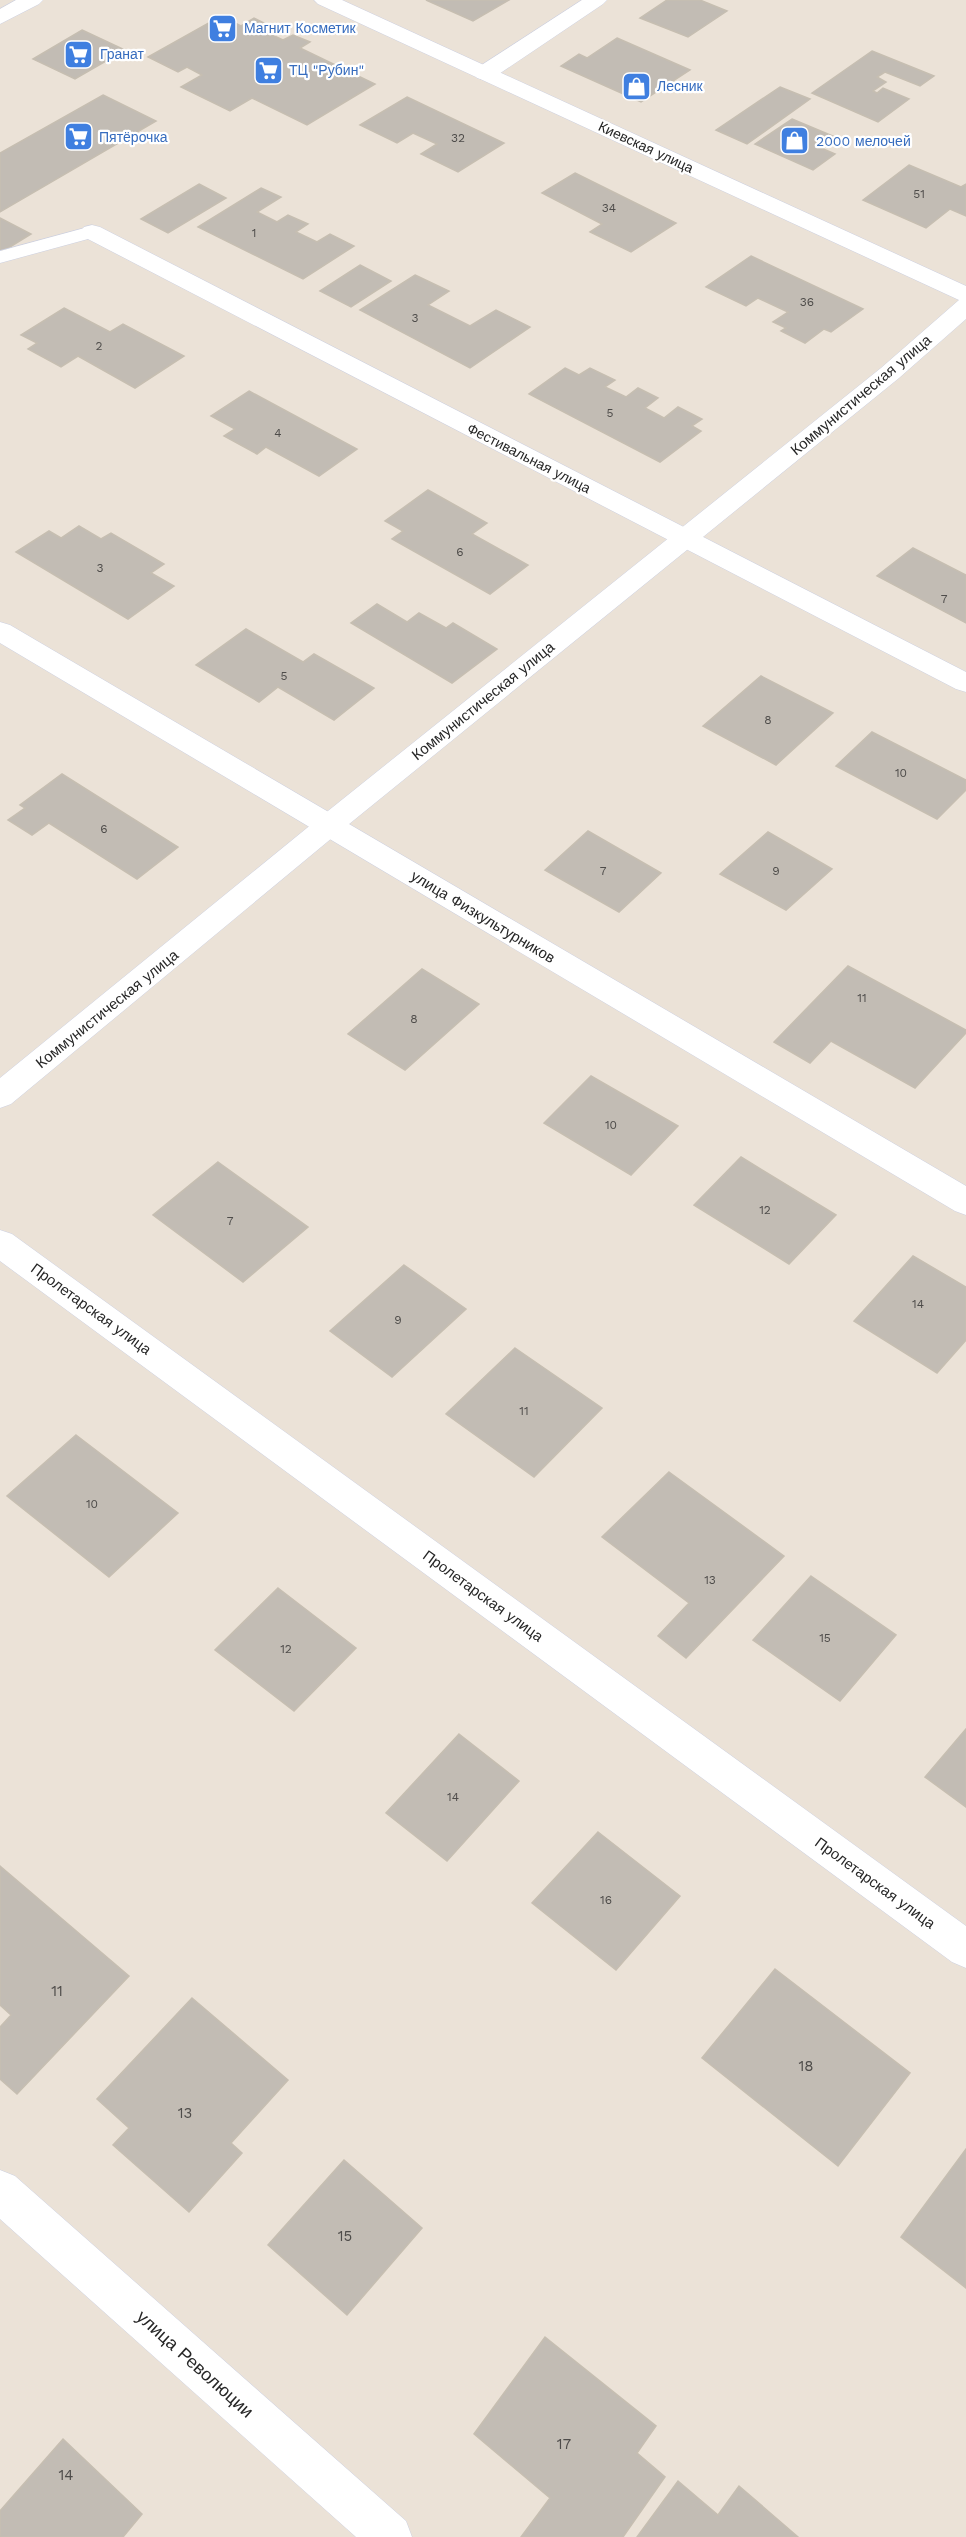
<svg xmlns="http://www.w3.org/2000/svg" width="966" height="2537" font-family="'Work Sans',sans-serif">
<style>
.building{fill:#c2bcb4;stroke:#c6beb1;stroke-width:1.5}
.lines{fill:none;stroke-linecap:round;stroke-linejoin:round}
.lane-casing{stroke:#ccd0e1;stroke-width:1}
.street-casing{stroke:#ccd0e1;stroke-width:1}
.secondary-casing{stroke:#ccd0e1;stroke-width:1}
.lane{fill:#fff;fill-rule:evenodd}
.street{fill:#fff;fill-rule:evenodd}
.secondary{fill:#fff;fill-rule:evenodd}
.labels{text-anchor:middle;stroke-width:4.5;stroke-linejoin:round;paint-order:stroke}
.number-label{font-size:12px;fill:#4e4c4a}
.far-shop-label{font-size:14px;fill:#366cbe;stroke:#fff;text-anchor:start}
.far-street-label{font-size:14px;fill:#272727;stroke:#fff}
.street-label{font-size:15px;fill:#272727;stroke:#fff}
.near-number-label{font-size:15px;fill:#4e4c4a}
.near-street-label{font-size:18px;fill:#272727;stroke:#fff}
</style>
<rect width="100%" height="100%" fill="#ebe2d7"/>
<path class="building" d="M426 0H509L473 21Z
M667 0H700L727 11 688 37 640 18Z
M221 16 241 26 254 18 278 30 270 34 283 40 293 35 310 42 300 48 375 84 307 125 252 98 230 111 181 87 202 75 187 67 178 72 148 57Z
M82 30 125 50 75 79 33 59Z
M617 38 690 70 641 102 561 66 579 54 587 58Z
M872 51 934 76 920 86 885 72 877 77 886 82 873 91 877 93 883 88 909 99 878 122 812 93Z
M780 87 810 99 747 144 716 130Z
M103 95 156 121 0 212V153Z
M407 97 504 143 458 172 421 154 437 144 413 133 397 143 360 125Z
M792 119 835 137 821 148 835 154 813 170 755 144Z
M909 165 961 187 966 184V216L950 209 926 228 863 200Z
M575 173 676 223 631 252 590 232 602 224 542 193Z
M199 184 226 198 168 233 141 219Z
M261 188 281 197 257 212 277 222 288 215 308 224 296 232 317 242 330 234 354 246 303 279 198 227Z
M0 218 31 234 0 253Z
M751 256 863 309 831 332 824 329 805 343 781 331 786 328 773 322 788 312 758 298 746 306 706 287Z
M360 265 391 281 351 307 320 291Z
M415 275 449 291 428 305 470 326 496 310 530 327 470 368 360 310Z
M64 308 110 332 123 324 184 356 135 388 78 356 61 367 28 349 37 343 21 335Z
M565 368 579 375 590 368 615 380 605 387 626 397 638 388 658 398 645 408 664 418 678 407 702 419 692 426 701 431 660 462 529 394Z
M249 391 357 449 319 476 266 447 257 454 224 436 235 429 211 416Z
M428 490 487 523 472 534 528 565 490 594 392 539 403 531 385 521Z
M79 526 101 539 111 533 164 564 151 573 174 586 128 619 16 552 49 531 61 538Z
M913 548 966 575V623L877 576Z
M377 604 407 622 419 613 446 628 453 623 497 649 452 683 351 623Z
M246 629 303 662 314 654 374 688 334 720 278 687 259 702 196 665Z
M761 676 833 713 776 765 703 726Z
M872 732 966 780V790L937 819 836 766Z
M62 774 178 847 137 879 49 823 32 835 8 820 25 808 20 805Z
M588 831 661 873 619 912 545 870Z
M768 832 832 869 786 910 720 874Z
M848 966 966 1030V1033L915 1088 831 1041 810 1063 774 1042Z
M422 969 479 1004 405 1070 348 1034Z
M591 1076 678 1126 631 1175 544 1123Z
M741 1157 836 1215 789 1264 694 1205Z
M218 1162 308 1227 243 1282 153 1215Z
M913 1256 966 1287V1340L937 1373 854 1321Z
M404 1265 466 1309 392 1377 330 1331Z
M515 1348 602 1408 534 1477 446 1414Z
M76 1435 178 1513 109 1577 7 1496Z
M669 1472 784 1556 686 1658 658 1636 689 1603 602 1537Z
M811 1576 896 1635 840 1701 753 1640Z
M278 1588 356 1648 294 1711 215 1650Z
M966 1729V1807L925 1777Z
M459 1734 519 1781 447 1861 386 1813Z
M598 1832 680 1896 616 1970 532 1903Z
M0 1866 129 1976 17 2094 0 2079V2027L11 2015 0 2005Z
M775 1969 910 2073 838 2166 702 2058Z
M192 1998 288 2080 231 2143 242 2153 189 2212 113 2145 129 2128 97 2099Z
M966 2149V2288L901 2237Z
M344 2160 422 2228 347 2315 268 2245Z
M545 2337 656 2426 637 2453 665 2477 623 2537H521L550 2498 474 2434Z
M63 2439 142 2514 123 2537H0V2511Z
M678 2481 718 2515 739 2486 798 2537H637Z"/>
<g class="lines">
<defs>
<path id="lane" d="M92 226 99 228 102 232 99 236 0 263V251Z"/>
<path id="street" d="M582 0H607L603 4 493 78 485 80 477 78 474 73 477 68Z
M92 225 100 227 966 672V692L956 689 84 237 80 232 84 227Z
M0 622 10 625 966 1186V1215L955 1211 0 643Z
M0 1230 12 1234 966 1926V1968L952 1962 0 1261Z
M0 2170 15 2176 406 2521 412 2537H356L0 2219Z"/>
<path id="secondary" d="M16 0H43L39 4 0 24V9Z
M314 0H342L966 286V319L899 378 338 833 11 1104 0 1108V1078L318 819 881 368 959 300 318 4Z"/>
</defs>
<use href="#lane" class="lane-casing"/>
<use href="#street" class="street-casing"/>
<use href="#secondary" class="secondary-casing"/>
<use href="#lane" class="lane"/>
<use href="#street" class="street"/>
<use href="#secondary" class="secondary"/>
</g>
<defs>
<symbol id="supermarket-square" viewBox="-11 -11 22 22"><rect x="-9" y="-9" width="18" height="18" rx="4" fill="#3f7fe0" stroke="#fff"/><path d="M-6-5.5h2.5l.6 2H6L4.5 2H-2.5L-4.4-4H-6ZM-1.5 3.2a1.3 1.3 0 1 0 .1 0ZM3 3.2a1.3 1.3 0 1 0 .1 0Z" fill="#fff"/></symbol>
<symbol id="shop-square" viewBox="-11 -11 22 22"><rect x="-9" y="-9" width="18" height="18" rx="4" fill="#3f7fe0" stroke="#fff"/><path d="M-5-2.5h2.3a2.7 3.5 0 0 1 5.4 0H5L5.5 6h-11ZM-1.5-2.5h3a1.5 2.3 0 0 0-3 0Z" fill="#fff"/></symbol>
</defs>
<g fill-rule="evenodd">
<use href="#supermarket-square" x="206" y="12" width="33" height="33"/>
<use href="#supermarket-square" x="62" y="38" width="33" height="33"/>
<use href="#supermarket-square" x="252" y="54" width="33" height="33"/>
<use href="#shop-square" x="620" y="70" width="33" height="33"/>
<use href="#supermarket-square" x="62" y="120" width="33" height="33"/>
<use href="#shop-square" x="778" y="124" width="33" height="33"/>
</g>
<g class="labels">
<g class="number-label">
<text x="458" y="142">32</text>
<text x="919" y="198">51</text>
<text x="609" y="212">34</text>
<text x="254" y="237">1</text>
<text x="807" y="306">36</text>
<text x="415" y="322">3</text>
<text x="99" y="350">2</text>
<text x="610" y="417">5</text>
<text x="278" y="437">4</text>
<text x="460" y="556">6</text>
<text x="100" y="572">3</text>
<text x="944" y="603">7</text>
<text x="284" y="680">5</text>
<text x="768" y="724">8</text>
<text x="901" y="777">10</text>
<text x="104" y="833">6</text>
<text x="603" y="875">7</text>
<text x="776" y="875">9</text>
<text x="862" y="1002">11</text>
<text x="414" y="1023">8</text>
<text x="611" y="1129">10</text>
<text x="765" y="1214">12</text>
<text x="230" y="1225">7</text>
<text x="918" y="1308">14</text>
<text x="398" y="1324">9</text>
<text x="524" y="1415">11</text>
<text x="92" y="1508">10</text>
<text x="710" y="1584">13</text>
<text x="825" y="1642">15</text>
<text x="286" y="1653">12</text>
<text x="453" y="1801">14</text>
<text x="606" y="1904">16</text>
</g>
<g class="far-shop-label">
<text x="244" y="33">Магнит Косметик</text>
<text x="100" y="59">Гранат</text>
<text x="289" y="75">ТЦ "Рубин"</text>
<text x="657" y="91">Лесник</text>
<text x="99" y="142">Пятёрочка</text>
<text x="816" y="146">2000 мелочей</text>
</g>
<g class="far-street-label">
<text transform="translate(646 147) rotate(25)" y="5">Киевская улица</text>
<text transform="translate(529 458) rotate(27)" y="5">Фестивальная улица</text>
</g>
<g class="street-label">
<text transform="translate(861 395) rotate(-40)" y="5">Коммунистическая улица</text>
<text transform="translate(483 701) rotate(-39)" y="5">Коммунистическая улица</text>
<text transform="translate(483 917) rotate(31)" y="5">улица Физкультурников</text>
<text transform="translate(107 1009) rotate(-39)" y="5">Коммунистическая улица</text>
<text transform="translate(91 1309) rotate(36)" y="5">Пролетарская улица</text>
<text transform="translate(483 1596) rotate(36)" y="5">Пролетарская улица</text>
<text transform="translate(875 1883) rotate(36)" y="5">Пролетарская улица</text>
</g>
<g class="near-number-label">
<text x="57" y="1996">11</text>
<text x="806" y="2071">18</text>
<text x="185" y="2118">13</text>
<text x="345" y="2241">15</text>
<text x="564" y="2449">17</text>
<text x="66" y="2480">14</text>
</g>
<g class="near-street-label">
<text transform="translate(195 2364) rotate(42)" y="6">улица Революции</text>
</g>
</g>
</svg>
